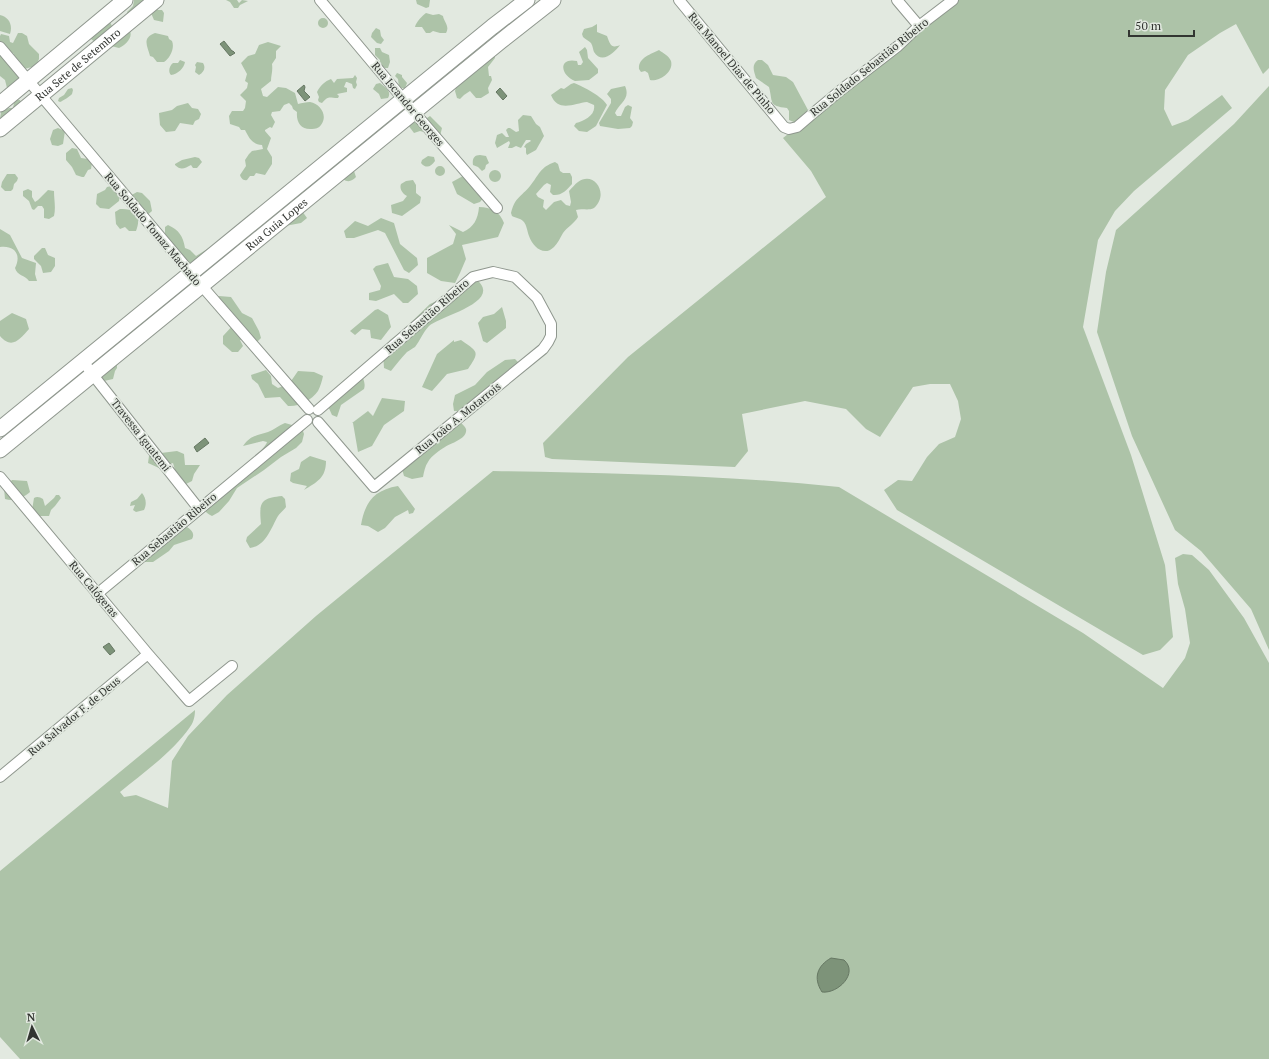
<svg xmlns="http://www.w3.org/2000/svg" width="1269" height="1059" font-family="'PT Serif',serif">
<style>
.green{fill:#adc3a8}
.water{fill:#7d9379;stroke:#667763}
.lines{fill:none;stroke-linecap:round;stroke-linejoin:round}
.minor-casing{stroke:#8f978e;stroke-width:12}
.secondary-casing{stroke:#8f978e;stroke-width:17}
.minor{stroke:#fff;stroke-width:10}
.secondary{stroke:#fff;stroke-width:15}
.labels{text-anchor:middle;stroke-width:3.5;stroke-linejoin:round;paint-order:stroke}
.street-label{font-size:11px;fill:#323531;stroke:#e2e9e0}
</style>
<rect width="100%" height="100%" fill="#e2e9e0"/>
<path class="green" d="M134 0H156L154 5 158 10H162L164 13 163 22 154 20 151 13 128 15 127 12 133 6Z
M226 0H237L239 3 242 0 248 1 240 5 238 8H234L230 2Z
M416 0H430L429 7 426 8 417 4Z
M959 0H1269V68L1263 74 1236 24 1220 33 1188 55 1165 90 1164 109 1172 126 1188 120 1222 95 1232 108 1134 191 1115 211 1098 240 1083 327 1131 455 1165 565 1173 637 1160 650 1143 655 897 510 884 490 898 480 912 481 927 457 939 444 955 437 961 419 958 401 950 384H930L913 387 880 437 866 429 846 409 805 401 742 414 748 451 735 467 552 459 545 457 543 443 628 357 826 197 811 171 783 138Z
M426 13 433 15 439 14 443 16C444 22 450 26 446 33H440L433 31 430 33H426L422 27H415C416 22 422 16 426 13Z
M0 15C9 17 13 25 10 34L0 31Z
M318 23a5 5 0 1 1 10 0a5 5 0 1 1-10 0Z
M110 22 113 28 130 31C133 38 125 45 119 48L95 42 91 39 88 34Z
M597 24V32L607 36C610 44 611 49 620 45 615 52 602 65 594 52 593 50 593 46 591 43 589 41 585 39 583 37L582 34 584 29 592 27Z
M376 28 380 30 381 36 384 40 381 44 377 43 371 37 372 33Z
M18 33H22L27 36 29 44 39 54V59L36 66 24 69 18 66 16 58 13 53 0 50V36L1 34 9 36 10 42 13 43Z
M155 33 168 36 169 39 172 41C175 48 170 58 164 62H157L153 57 150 56C148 47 141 38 155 33Z
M268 42 281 46 276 51V58L272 64C273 71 271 75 271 81L261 89 263 96 267 97 278 87 286 88 295 93 298 104C302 103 306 102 310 102 321 104 328 116 321 125 319 128 315 129 312 129 301 130 296 122 297 112L293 109 292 106 289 103 284 105 280 111 272 112 271 115 275 122 272 128 270 127 265 130V131L271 138 267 149 272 157V164L265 175 256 173 254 176H250L247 180C243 181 241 178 240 175L246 166 245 160 249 154 252 151 263 149 262 145C252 144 249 138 245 130H241L239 127 230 124 229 116 232 111H243L245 108 246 101 240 95 247 88 248 83 245 81 247 74 241 63 248 56 255 54 259 45Z
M585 47 587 50 588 58 598 69V73L589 80 575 81C560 75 558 57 577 61L578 65H581L583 62 579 52Z
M375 48H380L382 52 389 55 390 62 388 68H385C381 66 380 64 380 60L375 55Z
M659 50C663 53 669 56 671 61 674 72 659 82 650 80L648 73 645 71 641 72 639 69C638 58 651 54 659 50Z
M0 54 20 77 18 85 11 89 7 88 5 80 0 76Z
M495 55V58L488 67 489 76H491L492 80 488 88 489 93 481 98H476L470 91 464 95 460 99 457 98 455 91 456 87 468 57Z
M180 60 185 62C184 68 178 74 171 75 168 72 169 66 173 63H178Z
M758 60H762L768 65 773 75 786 77 793 82 808 110V114L796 123 789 120V111L787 108C768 106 773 102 769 87L756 78C754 71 751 65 758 60Z
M197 62 203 63C206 68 204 72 199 75L195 72 196 67 195 65Z
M397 73 402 75V77L407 83 405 88H402L399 87 398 79 395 76Z
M355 75 357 78 356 82 357 85 355 89 353 88 352 84 347 82H346L344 87 347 88V92L337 94 339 96 338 98C329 98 329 95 322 103L319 102 318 100 319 97 317 92C320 86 325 81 331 79L334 83 337 79 353 78Z
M380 83C385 87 392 91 388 98L381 99 379 94 373 89 376 84Z
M574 83C584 87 603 97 607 105L596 126 587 132 579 131 574 126 576 123C584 121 596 115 594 105L587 102C575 103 558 113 551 95L561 88 564 89 571 84Z
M625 86C631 99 619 103 615 113L617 116H621L625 107 628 105 632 107 630 118 633 122 632 126 630 128 618 129 600 126 599 123 611 103V99L607 94 611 89Z
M1269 86V650L1251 609 1201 551 1175 530 1132 436 1097 332 1106 272 1116 230 1234 124Z
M72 88 73 90 72 94C70 96 63 101 60 102L58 101 59 98 64 95 68 89Z
M16 100H20L23 106 0 119 1 112 9 108H13L14 103Z
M188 103 192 108 198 109 201 114 199 119 195 121 193 125 180 123 175 131 166 132 160 125 159 113 172 110 177 106Z
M523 115 531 116 536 124 540 127 544 136 536 150 527 155 526 153V148L524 147 526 144 531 141 530 140H526L521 148 516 146 512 148H508L510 143 509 141 497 148 495 143 497 135 502 133 506 137H509L506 130 508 128H510L516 132 519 131 518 120Z
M430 116 442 128 440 136 420 131 414 133 408 125 413 119 424 120Z
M58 128 65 131 63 144 58 146 52 145 50 139 53 130Z
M72 148 77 149 81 158 88 159 92 163 91 169 88 170 84 177H82L76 175 72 167 66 160V153Z
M480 155 486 156 489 163 486 165 485 169 482 171 478 167 473 165C472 159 474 155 480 155Z
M428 156 434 157 435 161C431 167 426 169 421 163L422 160Z
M195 157 199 158 202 162 197 168H193L191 165C185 168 181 171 175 165V164L182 160Z
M336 162 339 167 353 168 356 177C352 181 348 183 343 179L315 185 311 178Z
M555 162 558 164 560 171 563 173H570L572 177V184C567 190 561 196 553 195L550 192 551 185 547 183 544 185 536 194 538 197 544 200 543 207 546 210 554 202 561 200 566 205 570 206 571 202 569 191C572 188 575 184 578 182 594 170 610 194 594 208 588 211 582 208 576 210L578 217C574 224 567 227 563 233 560 238 558 243 554 247 544 257 533 247 529 236 527 231 527 225 523 221 520 218 516 218 512 216L511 213C515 197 521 197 530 186 539 175 540 167 555 162Z
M435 171a5 5 0 1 1 10 0a5 5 0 1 1-10 0Z
M489 176a6 6 0 1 1 12 0a6 6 0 1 1-12 0Z
M7 174H15L18 178 17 181 14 184 13 189 11 191H5L1 187 2 182Z
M463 176 485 196 480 202 474 204 457 194 452 182Z
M413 180 416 185V193L421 197 420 203 402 216 392 213 391 205 403 201 407 196C403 194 399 189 401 184L406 181Z
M111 186 116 188 120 195 119 201 109 209 100 208 96 204 97 194 105 190 107 187Z
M28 189 32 191V197L35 202 38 200 48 190 54 191C54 200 56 207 54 216L49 219 44 218V209L42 206H38L34 210 32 209 29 201 23 196V191Z
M137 192 142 193 150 201 152 211 145 217 132 207 125 204 128 197Z
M479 207C491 207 500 212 504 223L498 237 462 245 466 259 460 273 455 283 441 281 427 273V258L453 244 456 234 449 225 463 232C474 227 478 219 479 207Z
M120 209C135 208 142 216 136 231H129L125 227 120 229 116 224 115 212Z
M302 211 307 218 301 223 285 226Z
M381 218 394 223 400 244 417 258 418 265 409 273 404 270 385 233 378 230 354 238H346L344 231 355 221 368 226Z
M168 225C179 230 183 236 185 248L190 250 196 256 209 248 222 250 225 253 218 266 212 270H204L199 265 185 262 165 240V227Z
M0 229 10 235 22 258 36 263 35 274 37 281H29C25 275 17 276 15 268 22 254 14 245 0 247Z
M42 248H45L48 255 55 258V266L51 272 43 273 41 266 34 259V256Z
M388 263 394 277 408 279 417 286 418 294 408 303H403L394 294 376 301 369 300V293L380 290 381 286 373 269 376 266Z
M473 277C509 301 439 316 429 326 423 332 420 341 415 347 412 349 410 350 407 352 401 358 396 365 391 371L384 368 383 353 390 340 402 331 430 304 443 298Z
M219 296 231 297 242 313 252 318 259 331 261 338 258 341 240 340 243 346 238 352H232L223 344V336L235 323 229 314 213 308 214 301Z
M502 307 506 321V328L487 343 483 341 478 323 483 317 494 314Z
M378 309 388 315 391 327 381 340 371 338 370 330 362 329 355 335 350 331 375 310Z
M12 313 26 319 29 329C20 339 12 350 0 336V321Z
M454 340V342L461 340C478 352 480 351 468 369L447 374 432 391 422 387 437 354Z
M515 359 518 362 521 368 461 411H454L453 404 455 395 475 385 487 372 505 360Z
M115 362 117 365V368L115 371 113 379 104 381 100 380V369Z
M266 370 271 376 272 384 278 388 289 384 298 371 314 372 323 376C322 381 320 387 318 391 311 401 298 407 288 406L280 397 265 398 258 384 252 379 251 375Z
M358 372C363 376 366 383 364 389L341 405 337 417 332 415 327 404 344 385 351 375Z
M382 398 405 401 404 411 384 425 372 446 358 452 353 423H352L368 411 373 416Z
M460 422C462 424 465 426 466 429 468 439 451 443 445 447 440 450 431 456 428 462 425 466 424 472 423 477L412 479 404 476 402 469Z
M285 423 292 425 303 431 304 434 302 442 296 448 281 457 264 470 237 488 229 501 219 512 212 516C205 513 200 506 204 499 207 493 213 495 217 492 226 487 265 450 267 442L263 441 243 446C251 435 256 436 268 432 274 430 279 425 285 423Z
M177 451 184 454 185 465H200L194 474 192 481 186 484 177 477 173 463 159 468 148 463 149 456 153 454Z
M310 456 326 461C326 478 317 482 304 490L307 486 293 483 290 481 291 473 299 469 301 462Z
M493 471C608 473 724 475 839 487L1083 633 1163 688 1185 658 1190 643 1185 609 1178 584 1175 558 1183 554 1192 555 1209 570 1244 618 1269 663V1059H20L0 1037V871L195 710C195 715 194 722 190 727 173 752 143 773 120 792L124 797 136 795 168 808 172 761 188 736 227 695 316 616Z
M12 480 27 481 30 492C23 498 14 502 5 499L4 488Z
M398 486 415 509 413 513 409 514 408 510 395 517 385 528 378 532 368 526 361 525C365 502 374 490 398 486Z
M142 493C146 498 147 504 144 510L136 512 133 510 135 505 130 506 131 502 137 499Z
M56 495H59L61 498 55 506 51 510 49 516H39L32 510 34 498C37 496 40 497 43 499L45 506 54 498Z
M282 496 285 499 286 507C284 510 280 513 278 516 271 528 266 546 250 548L246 541 247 537 261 524C259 503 260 498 282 496Z
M187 527C192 530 195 534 192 539L174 545 169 551 153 562H145L142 560C151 553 161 542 171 537 176 535 179 535 181 530Z"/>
<path class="water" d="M224 41 232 51H233L235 53 230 56 220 44Z
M304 85 305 87 304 91 310 97 305 101 297 91Z
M500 88 507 96 503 100 496 92Z
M205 438 209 443 197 452 194 447Z
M109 643 115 651 110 655 103 647Z
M831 958 844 960C859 973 838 994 822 992 813 978 817 966 831 958Z"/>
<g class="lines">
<defs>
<path id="minor" d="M320 0 414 112 497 208
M679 0 784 127 789 129 797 127 811 115 841 90 898 46 919 26 953 0
M897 0 919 26
M0 47 201 285 309 409
M83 361 93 375 199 509
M318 422 374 487 543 349 548 342 551 336V324L537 298 515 277 493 272 473 277 318 410
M0 477 148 654 189 701 232 666
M97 594 307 420
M0 777 148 654"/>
<g id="secondary">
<path d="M0 104 125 0"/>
<path id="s1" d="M0 129 156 0"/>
<path d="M0 429 492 27 527 0"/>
<path id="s2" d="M0 450 501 41 553 0"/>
</g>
</defs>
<use href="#minor" class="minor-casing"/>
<use href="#secondary" class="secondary-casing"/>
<use href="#minor" class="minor"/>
<use href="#secondary" class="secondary"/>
</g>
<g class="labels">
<g class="street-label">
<text transform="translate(732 63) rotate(50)" y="4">Rua Manoel Dias de Pinho</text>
<text dy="4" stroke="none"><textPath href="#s1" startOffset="101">Rua Sete de Setembro</textPath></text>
<text transform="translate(869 67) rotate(-39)" y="4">Rua Soldado Sebastião Ribeiro</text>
<text transform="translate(408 104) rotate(50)" y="4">Rua Iscandor Georges</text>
<text dy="4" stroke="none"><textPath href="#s2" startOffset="357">Rua Guia Lopes</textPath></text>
<text transform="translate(153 229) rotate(50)" y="4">Rua Soldado Tomaz Machado</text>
<text transform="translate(427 316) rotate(-41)" y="4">Rua Sebastião Ribeiro</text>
<text transform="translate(458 418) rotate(-39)" y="4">Rua João A. Motarrois</text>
<text transform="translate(141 435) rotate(52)" y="4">Travessa Iguatemi</text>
<text transform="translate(174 529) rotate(-40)" y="4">Rua Sebastião Ribeiro</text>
<text transform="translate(94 589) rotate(50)" y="4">Rua Calógeras</text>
<text transform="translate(74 716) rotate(-40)" y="4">Rua Salvador F. de Deus</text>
</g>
</g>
<g transform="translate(32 1027) rotate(355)" stroke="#e2e9e0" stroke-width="3" paint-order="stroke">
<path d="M0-3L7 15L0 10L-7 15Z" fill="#323531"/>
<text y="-6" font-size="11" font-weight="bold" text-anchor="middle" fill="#323531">N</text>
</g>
<path d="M1129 30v6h65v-6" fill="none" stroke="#323531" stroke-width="2"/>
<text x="1135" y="30" font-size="12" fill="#323531" stroke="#e2e9e0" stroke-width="3" paint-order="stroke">50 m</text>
</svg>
